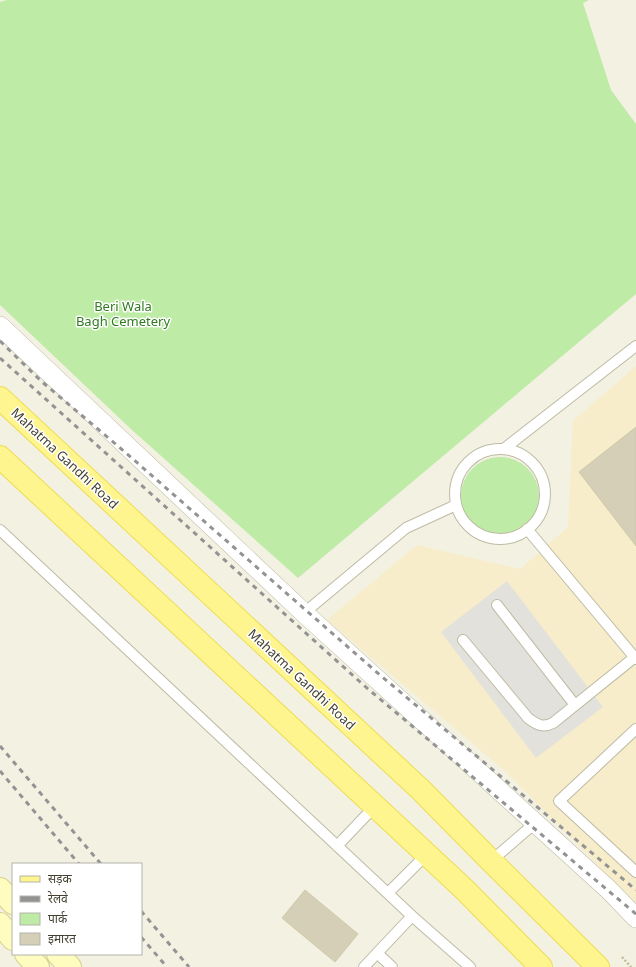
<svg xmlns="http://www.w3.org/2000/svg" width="636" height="967" font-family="'Noto Sans','Noto Sans Devanagari',sans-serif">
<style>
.commercial{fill:#f7edca}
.green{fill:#beeba6}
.parking{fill:#e2e1db}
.building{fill:#d4cfb6;stroke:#d0c9a9}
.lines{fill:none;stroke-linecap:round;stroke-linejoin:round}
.lane-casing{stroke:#bebba4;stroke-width:12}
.street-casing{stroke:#bebba4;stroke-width:20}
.secondary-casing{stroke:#d6d18d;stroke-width:24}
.primary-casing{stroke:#eddd55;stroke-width:24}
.path{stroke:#c1ba94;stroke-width:2.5;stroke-dasharray:2 2;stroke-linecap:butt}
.lane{stroke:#fff;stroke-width:10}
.street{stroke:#fff;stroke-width:19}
.secondary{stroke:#fffcbf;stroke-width:22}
.primary{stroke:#fff58e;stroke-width:22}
.rail{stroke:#939393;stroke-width:3;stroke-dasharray:5 5;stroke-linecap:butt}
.labels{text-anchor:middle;stroke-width:3;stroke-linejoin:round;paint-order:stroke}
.park-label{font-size:13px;fill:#317a21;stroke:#fff}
.street-label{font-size:13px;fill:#444132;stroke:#fff}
</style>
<rect width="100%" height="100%" fill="#f3f1e2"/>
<path class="commercial" d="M636 366V904L506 772 327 620 417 545 520 569 568 527 573 421Z"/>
<path class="green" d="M7 0H589L583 3 611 90 636 124V294L298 578 132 430 0 305V2Z
M461 496a39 39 0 1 1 78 0a39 39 0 1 1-78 0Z"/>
<path class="parking" d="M507 581 603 707 536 758 441 632Z"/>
<path class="building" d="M636 427V546L579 472Z
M305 890 358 934 335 962 282 918Z"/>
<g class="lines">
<defs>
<path id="lane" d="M505 448 636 346
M455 494a45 45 0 1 1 90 0a45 45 0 1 1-90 0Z
M527 529 636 659
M0 530 412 916 470 967
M497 605 575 705
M304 613 406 528 456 505
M463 640 528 718C537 725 543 728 553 723L635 657
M636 729 559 801 636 872
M337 846 375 806
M491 861 535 823
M388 893 427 854
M377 953 392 967
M364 967 412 916"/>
<path id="street" d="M0 326 304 613 608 889 636 918"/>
<path id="secondary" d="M0 889 13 903
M0 924 13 939
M26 954 38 967
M58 954 70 967"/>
<path id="primary" d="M0 398 421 790 491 861 598 967
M0 457 464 889 541 967"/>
</defs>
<use href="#lane" class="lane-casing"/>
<use href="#street" class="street-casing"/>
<use href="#secondary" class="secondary-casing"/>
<use href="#primary" class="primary-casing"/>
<path class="path" d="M622 957 631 967"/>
<use href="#lane" class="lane"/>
<use href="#street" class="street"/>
<use href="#secondary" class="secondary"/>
<use href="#primary" class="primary"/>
<path class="rail" d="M0 341 41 381 118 446 380 675 636 890
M0 358 368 689 636 914
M0 746 101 864
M0 771 79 864
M141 911 189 967
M141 937 167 967"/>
</g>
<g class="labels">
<g class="park-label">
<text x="123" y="311">Beri Wala<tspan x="123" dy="15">Bagh Cemetery</tspan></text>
</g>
<g class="street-label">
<text transform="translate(65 458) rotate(43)" y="5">Mahatma Gandhi Road</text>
<text transform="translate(302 679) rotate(43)" y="5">Mahatma Gandhi Road</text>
</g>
</g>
<rect x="12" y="863" width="130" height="92" fill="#ffffff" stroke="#b4b3ad"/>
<rect x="20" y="876" width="20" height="6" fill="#fff58e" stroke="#b4b3ad"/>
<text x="48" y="883" font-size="12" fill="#444132">सड़क</text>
<rect x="20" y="896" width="20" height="6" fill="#939393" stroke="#b4b3ad"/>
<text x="48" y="903" font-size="12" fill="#444132">रेलवे</text>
<rect x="20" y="913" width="20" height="12" fill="#beeba6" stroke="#b4b3ad"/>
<text x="48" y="923" font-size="12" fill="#444132">पार्क</text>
<rect x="20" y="933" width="20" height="12" fill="#d4cfb6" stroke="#b4b3ad"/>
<text x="48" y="943" font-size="12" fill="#444132">इमारत</text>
</svg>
